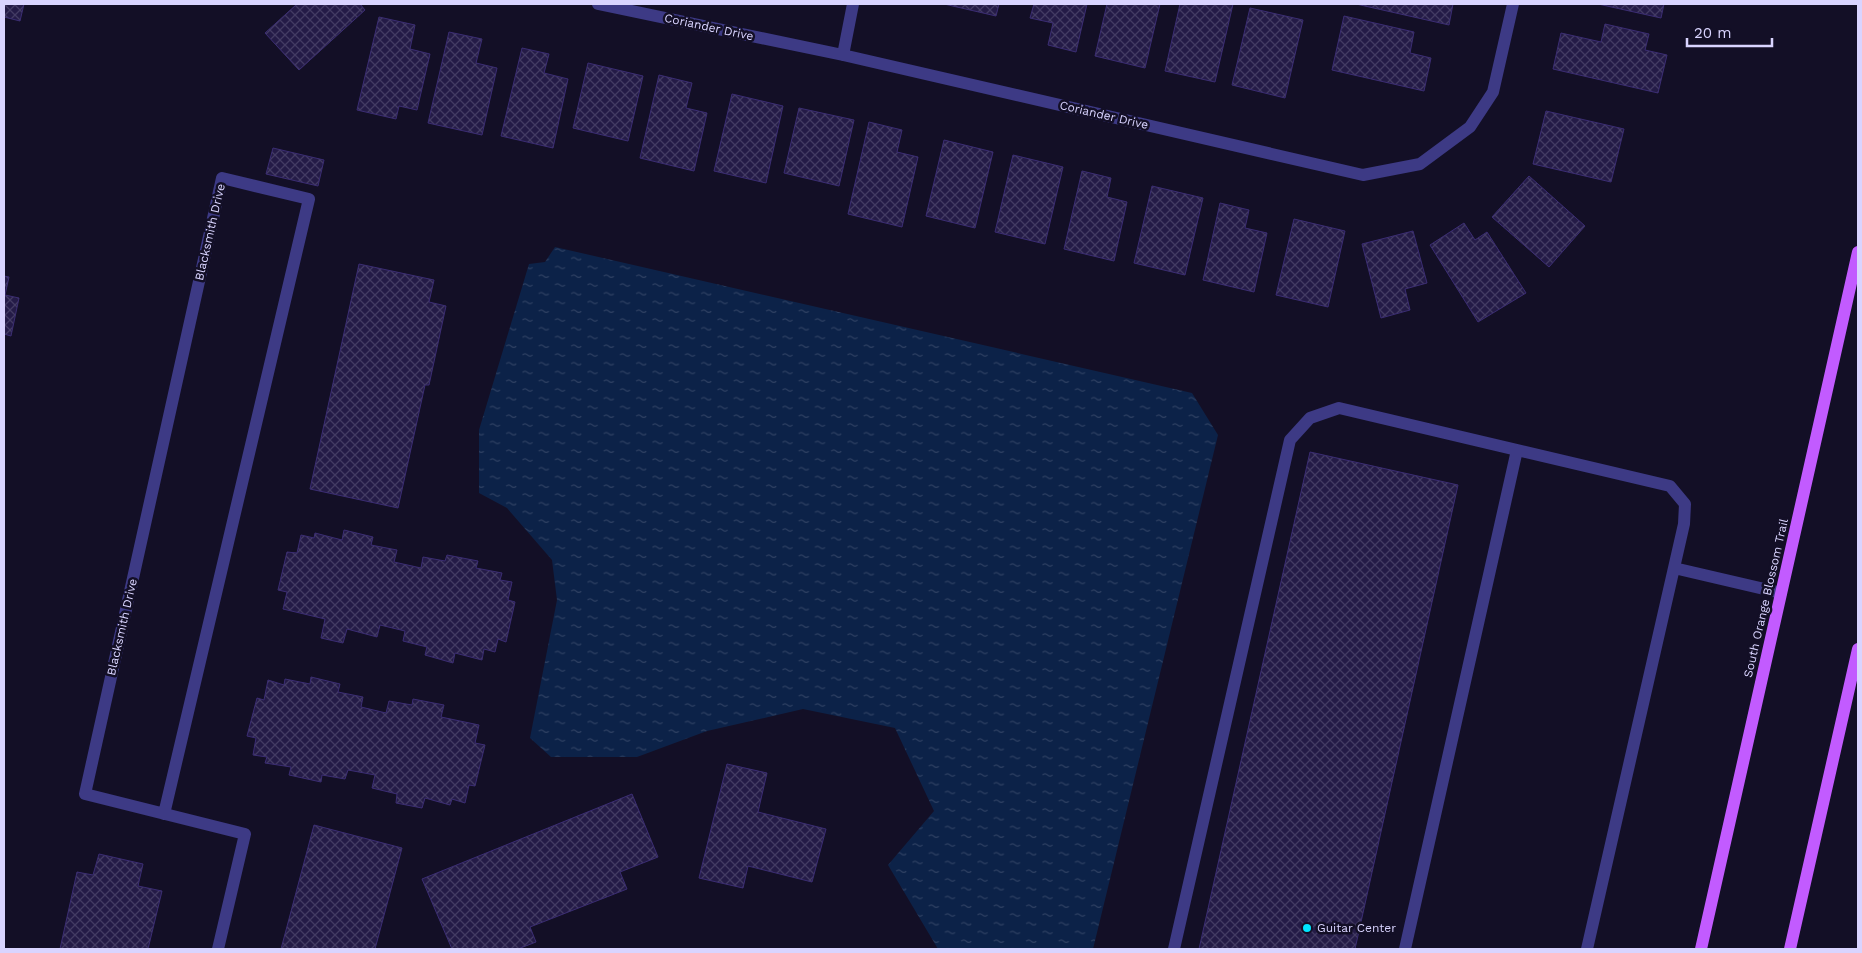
<svg xmlns="http://www.w3.org/2000/svg" width="1862" height="953" font-family="'Work Sans',sans-serif">
<style>
.water{fill:url(#water-ripples)}
.building{fill:url(#building-cross-hatch);stroke:#3b2d73}
.lines{fill:none;stroke-linecap:round;stroke-linejoin:round}
.minor{stroke:#3d3a85;stroke-width:12}
.major{stroke:#c25bff;stroke-width:12}
.poi-dot{fill:#00e5ff;stroke:#130f26;stroke-width:2}
.labels{text-anchor:middle;stroke-width:5;stroke-linejoin:round;paint-order:stroke}
.street-label{font-size:12px;fill:#d9d4ff;stroke:#130f26}
.poi-label{font-size:12px;fill:#d9d4ff;stroke:#130f26;text-anchor:start}
</style>
<defs>
<pattern id="water-ripples" width="26" height="14" patternUnits="userSpaceOnUse" patternTransform="scale(1.25)"><rect width="26" height="14" fill="#0c2248"/><path d="M2 4q2-2 4 0t4 0M15 11q2-2 4 0t4 0" fill="none" stroke="#2f4163"/></pattern>
<pattern id="building-cross-hatch" width="8" height="8" patternUnits="userSpaceOnUse" patternTransform="scale(1.25)"><rect width="8" height="8" fill="#241b47"/><path d="M0 0l8 8M0 8l8-8" fill="none" stroke="#433b63"/></pattern>
</defs>
<rect width="100%" height="100%" fill="#130f26"/>
<path class="water" d="M555 247 1192 393 1218 435 1093 949H938L888 865 934 811 895 728 803 709 707 731 637 757H551L530 738 557 600 552 560 507 508 479 493V430L529 264 545 262Z"/>
<path class="building" d="M4 4H24L20 21 4 17Z
M297 4H360L365 10 299 70 265 33Z
M944 4H999L996 16Z
M1034 4H1087L1076 52 1048 45 1053 23 1030 18Z
M1107 4H1160L1145 68 1095 56Z
M1180 4H1233L1215 82 1165 71Z
M1356 4H1453L1449 25Z
M1598 4H1664L1661 18Z
M1250 8 1303 20 1285 98 1232 85Z
M1344 16 1414 32 1410 53 1431 58 1424 91 1332 70Z
M379 17 415 25 410 49 430 54 417 110 399 106 396 119 357 110Z
M1605 24 1649 34 1645 50 1667 55 1658 93 1553 69 1561 33 1601 42Z
M449 32 482 39 476 63 497 68 482 135 428 123Z
M522 48 549 54 544 73 568 79 553 148 501 136Z
M588 63 643 76 628 141 573 128Z
M659 75 692 83 686 108 707 113 694 171 640 158Z
M732 94 783 106 766 183 714 171Z
M799 108 854 120 839 186 784 173Z
M1546 111 1624 129 1611 182 1533 164Z
M869 122 902 130 897 152 918 157 902 227 848 214Z
M944 140 993 152 975 228 926 216Z
M273 148 324 160 318 186 266 174Z
M1013 155 1063 167 1045 244 995 232Z
M1082 171 1111 178 1107 197 1127 202 1114 261 1064 249Z
M1529 176 1585 226 1549 267 1492 217Z
M1152 186 1203 198 1185 275 1134 263Z
M1220 203 1249 210 1245 228 1267 233 1254 292 1203 280Z
M1294 219 1345 231 1328 307 1276 295Z
M1464 223 1475 240 1487 232 1526 293 1478 322 1430 245Z
M1413 231 1427 283 1405 289 1410 310 1381 318 1362 244Z
M359 264 434 280 429 302 446 306 429 385H425L398 508 310 489Z
M4 276 9 277 5 295 19 298 11 336 4 334Z
M1310 452 1458 485 1355 949H1199Z
M344 530 373 537 371 545 397 550 394 562 421 568 423 557 445 561 447 555 478 561 476 568 502 573 500 580 512 582 508 600 515 602 506 642 498 639 495 652 484 649 482 660 455 653 453 663 425 655 427 647 403 641 405 631 380 625 377 637 347 629 343 643 321 638 325 619 283 609 287 592 278 590 287 552 297 553 301 535 314 538 315 533 342 540Z
M311 677 340 684 338 692 363 697 361 707 386 713 389 701 412 705 413 699 444 705 441 717 479 725 475 743 485 745 475 786 469 785 465 803 452 799 450 805 425 798 422 808 396 803 397 794 372 788 375 775 348 770 345 779 322 775 321 782 289 775 291 767 265 763 267 757 253 755 256 738 247 736 257 698 264 700 268 680 284 685 285 679 310 684Z
M727 764 767 773 758 812 826 829 812 882 748 866 743 888 699 878Z
M632 794 658 857 620 872 627 889 530 927 536 942 518 949H452L422 879Z
M314 825 402 848 375 949H281Z
M99 854 143 864 138 886 162 891 148 949H60L77 872 93 875Z"/>
<g class="lines">
<path class="minor" d="M598 4 843 55 1363 175 1420 164 1470 127 1493 92 1513 4
M843 55 853 4
M1674 568 1781 593
M164 814 309 199 222 178 85 794 245 834 218 949
M1174 949 1290 440 1310 418 1339 408 1670 486 1685 504 1684 524 1587 949
M1405 949 1517 450"/>
<path class="major" d="M1701 949 1858 252
M1790 949 1858 649"/>
</g>
<circle class="poi-dot" cx="1307" cy="928" r="5"/>
<g class="labels">
<g class="street-label">
<text transform="translate(709 27) rotate(12)" y="4">Coriander Drive</text>
<text transform="translate(1104 115) rotate(13)" y="4">Coriander Drive</text>
<text transform="translate(210 232) rotate(-77)" y="4">Blacksmith Drive</text>
<text transform="translate(1766 598) rotate(-77)" y="4">South Orange Blossom Trail</text>
<text transform="translate(122 627) rotate(-77)" y="4">Blacksmith Drive</text>
</g>
<g class="poi-label">
<text x="1317" y="932">Guitar Center</text>
</g>
</g>
<rect width="1862" height="953" fill="none" stroke="#d9d4ff" stroke-width="10"/>
<path d="M1687 38v8h85v-8" fill="none" stroke="#d9d4ff" stroke-width="2.5"/>
<text x="1694" y="38" font-size="15" fill="#d9d4ff" stroke="#130f26" stroke-width="4" paint-order="stroke">20 m</text>
</svg>
